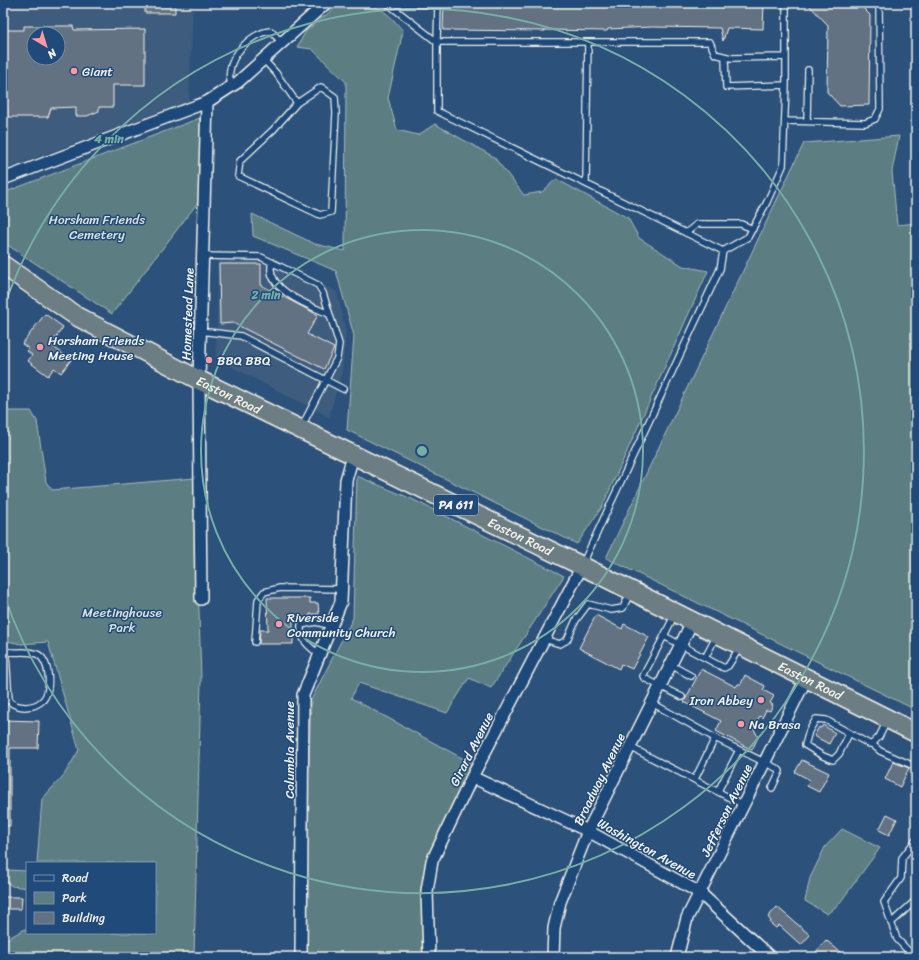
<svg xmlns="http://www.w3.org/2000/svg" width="919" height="960" font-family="Sriracha,sans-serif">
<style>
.built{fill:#3c5c7e;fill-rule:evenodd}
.green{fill:#5c7e83;stroke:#a8b8b6}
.building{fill:#627282;stroke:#f4f1e8;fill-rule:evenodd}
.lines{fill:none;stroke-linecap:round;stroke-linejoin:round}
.service-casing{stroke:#f4f1e8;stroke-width:8}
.minor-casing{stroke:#f4f1e8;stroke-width:14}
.trunk-casing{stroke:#f4f1e8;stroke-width:21}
.service{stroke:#1f4a7a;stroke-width:5.5}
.minor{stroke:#1f4a7a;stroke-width:11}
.trunk{stroke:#6c7e84;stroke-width:18}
.ring{fill:none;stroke:#76ada5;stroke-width:2}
.poi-dot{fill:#ff9aa2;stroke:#1f4a7a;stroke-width:1.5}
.labels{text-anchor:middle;stroke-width:3;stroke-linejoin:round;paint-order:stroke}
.shield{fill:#1f4a7a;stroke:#b4bfc7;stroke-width:1}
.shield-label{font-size:12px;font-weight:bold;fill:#f4f1e8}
.poi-label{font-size:13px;fill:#f4f1e8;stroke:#1f4a7a;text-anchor:start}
.park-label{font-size:13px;fill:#dde0d9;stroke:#1f4a7a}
.street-label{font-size:13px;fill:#f4f1e8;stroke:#1f4a7a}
.centre{fill:#76ada5;stroke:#1f4a7a;stroke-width:2}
.ring-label{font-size:12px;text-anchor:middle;font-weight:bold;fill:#76ada5;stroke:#1f4a7a;stroke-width:3;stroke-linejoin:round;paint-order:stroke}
</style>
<rect width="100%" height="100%" fill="#2c527c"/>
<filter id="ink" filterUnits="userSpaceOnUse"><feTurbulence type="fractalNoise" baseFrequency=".025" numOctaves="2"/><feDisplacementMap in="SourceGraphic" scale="8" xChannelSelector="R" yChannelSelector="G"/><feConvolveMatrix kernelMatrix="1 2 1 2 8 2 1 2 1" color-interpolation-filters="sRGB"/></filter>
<g filter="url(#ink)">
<path class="built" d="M3 3H193L189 101 3 170ZM34 34H58V58H34Z
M218 251 260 253 337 292 346 332 342 371 329 417 216 359Z"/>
<path class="green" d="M341 3C372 3 383 5 403 31L388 98 397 130 418 135 435 124 494 157 524 195 542 192 556 179 628 218 639 238 683 266 708 271 602 507 577 544 347 430 354 336 336 271 253 236 252 214 315 244 345 251 346 82 312 49 297 47 306 31Z
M200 118 199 201 112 314 3 242V193Z
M899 136 892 171 897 225 916 223V337L912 347H916V710L606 558 804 143Z
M3 411H31L37 421 46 482 52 490 195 478 201 679 194 957H3V941L27 928V933H155V863H37L42 799 64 775 79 750 48 642 21 644 3 640Z
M357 476 412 499 564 576 491 688 469 678 447 713 359 683 351 698 473 764 443 828 421 886 427 957H302L311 700 353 618Z
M842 829 880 848 839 904 827 914 805 901 810 878 825 847Z
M7 870 27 871V888L12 886 4 881 3 874Z"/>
<path class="building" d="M145 3H175V13H145Z
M444 3H764L763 29 727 28 723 41 720 28 652 27 608 29 607 31 545 30V31L443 30Z
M807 3H858L870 15 869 105 840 106 827 92 828 25Z
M24 26H73L74 30 145 29V85H113V107H99V111L87 116H76V107L51 108 48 117H7V107H3V30H24ZM34 34H58V58H34Z
M219 264H261V285L318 315 307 334 334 348 324 369 233 323 220 324Z
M45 314 63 327 51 345 71 360 61 373 54 368 48 376 28 361 32 355 27 351 29 349 22 344Z
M267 598H310V603H318L319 614H310V619H293V644H259L260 630H268Z
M596 615 622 629 624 624 649 637 632 669 621 664 619 669 579 648Z
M701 669 736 687 738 684H741L745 675 765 686 763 690 774 696 770 703 773 705 770 711 766 710 762 718 760 716 753 727 758 737 752 750 716 731 721 721 684 702Z
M3 720 39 721 38 748H10V826H3Z
M823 725 835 733 829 744 814 736 819 727 821 728Z
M802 760 829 773 819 792 807 786 810 780 795 772Z
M893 762 909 768 900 787 885 779Z
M887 814 897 819 889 835 879 830Z
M3 897H22L21 909H3Z
M777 907 810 935 801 945 779 925 776 928 770 923 771 921 768 917Z
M826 940 846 957H821L815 953Z"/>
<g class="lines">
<defs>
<path id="service" d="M387 3 437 42V111L723 251
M438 3 437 42H710L715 54 731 58 785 57
M725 57 726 87 786 85
M263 59 276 73 297 103
M232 86C221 64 249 32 271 31L282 43
M321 87 335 97 336 113 331 212 320 215 238 176 240 161 273 130 297 103Z
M785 121 865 123 875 119 880 109 879 3
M807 121 808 70
M586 183 588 42
M686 233 697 224H741L753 229
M203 256 261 257 318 285 323 293 339 344 337 358 301 428
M272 262C263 289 310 306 329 314
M200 331 241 336 343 389
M583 563 720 269 723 251 748 237 767 202 783 166 786 85V3
M674 616 664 636 724 668 728 666 740 647
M664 636 643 676 644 678 682 697
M544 639 560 644 567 640 576 620 588 604 611 610 623 608 630 593
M255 642 258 600 264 592 280 588 342 589
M3 651C14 654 26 650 37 654 50 660 52 690 43 700 34 709 18 709 9 701L6 652
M320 655C308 646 300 640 301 625L316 622 332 626
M705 658 716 637
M671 665 691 676
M652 703 713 737 778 769 780 771 772 788
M849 734 839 754 833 760 823 756 805 745 809 731 816 719 826 720 869 744H872L879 737 887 721
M872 744 880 751 916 767
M630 747 744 805
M695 779 715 738
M718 791 739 750
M891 923 916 900
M914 957 897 939 884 902 901 878 902 858 916 840"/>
<path id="minor" d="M3 179 207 102 238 82 326 3
M201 599 199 380 207 102
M472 777 588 831 700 893 770 957
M301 957 303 695 341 602 346 480 353 456
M429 957 427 891 432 861 472 777 582 566
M553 957 554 928 560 902 588 831 692 622
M677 957 687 918 807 677"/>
<g id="trunk">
<path id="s1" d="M3 265 76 316 199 380 582 566 916 733"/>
</g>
</defs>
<use href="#service" class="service-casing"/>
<use href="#minor" class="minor-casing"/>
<use href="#trunk" class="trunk-casing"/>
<use href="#service" class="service"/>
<use href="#minor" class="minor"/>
<use href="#trunk" class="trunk"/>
</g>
</g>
<g class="ring">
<circle cx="422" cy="451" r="221"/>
<path d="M4 307A442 442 0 1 1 4 595"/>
</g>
<g class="poi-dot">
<circle cx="74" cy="71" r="4"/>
<circle cx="40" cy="347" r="4"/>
<circle cx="209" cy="360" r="4"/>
<circle cx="279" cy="624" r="4"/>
<circle cx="761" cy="700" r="4"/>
<circle cx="741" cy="724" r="4"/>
</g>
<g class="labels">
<rect class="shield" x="434" y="495" width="44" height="20" rx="3"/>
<g class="shield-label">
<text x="456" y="509">PA 611</text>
</g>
<g class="poi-label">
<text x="82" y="76">Giant</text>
<text x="48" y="345">Horsham Friends<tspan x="48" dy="15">Meeting House</tspan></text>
<text x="217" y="365">BBQ BBQ</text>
<text x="287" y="622">Riverside<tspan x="287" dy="15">Community Church</tspan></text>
<text x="753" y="705" text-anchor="end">Iron Abbey</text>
<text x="749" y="729">Na Brasa</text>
</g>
<g class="park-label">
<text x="97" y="224">Horsham Friends<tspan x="97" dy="15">Cemetery</tspan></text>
<text x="122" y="617">Meetinghouse<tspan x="122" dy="15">Park</tspan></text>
</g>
<g class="street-label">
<text transform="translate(187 314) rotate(-88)" y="5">Homestead Lane</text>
<text dy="5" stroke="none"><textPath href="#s1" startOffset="261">Easton Road</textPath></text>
<text dy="5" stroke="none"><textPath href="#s1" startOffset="585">Easton Road</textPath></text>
<text dy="5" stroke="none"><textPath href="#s1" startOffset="909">Easton Road</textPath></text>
<text transform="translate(471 749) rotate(-63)" y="5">Girard Avenue</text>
<text transform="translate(289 750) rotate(-90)" y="5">Columbia Avenue</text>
<text transform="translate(599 779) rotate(-64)" y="5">Broadway Avenue</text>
<text transform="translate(726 810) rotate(-64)" y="5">Jefferson Avenue</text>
<text transform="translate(647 848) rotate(29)" y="5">Washington Avenue</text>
</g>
</g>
<circle cx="422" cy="451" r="6" class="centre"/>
<g class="ring-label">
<text x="109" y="143">4 min</text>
<text x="266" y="299">2 min</text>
</g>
<rect width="919" height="960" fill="none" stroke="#1f4a7a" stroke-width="16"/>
<rect x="8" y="8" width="903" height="944" fill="none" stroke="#f4f1e8" stroke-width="1.5" filter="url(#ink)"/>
<rect x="26" y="862" width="130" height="72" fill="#1f4a7a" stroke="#748da6"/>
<rect x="34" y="875" width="20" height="6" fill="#1f4a7a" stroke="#748da6"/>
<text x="62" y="882" font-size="12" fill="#f4f1e8">Road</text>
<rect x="34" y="892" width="20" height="12" fill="#5c7e83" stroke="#748da6"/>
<text x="62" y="902" font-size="12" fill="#f4f1e8">Park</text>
<rect x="34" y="912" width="20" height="12" fill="#627282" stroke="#748da6"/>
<text x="62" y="922" font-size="12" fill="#f4f1e8">Building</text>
<g transform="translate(46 46) rotate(142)"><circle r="19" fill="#1f4a7a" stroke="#748da6"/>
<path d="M0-3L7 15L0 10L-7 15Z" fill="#ff9aa2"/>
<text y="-6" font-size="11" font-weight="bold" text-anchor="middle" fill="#f4f1e8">N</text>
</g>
</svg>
